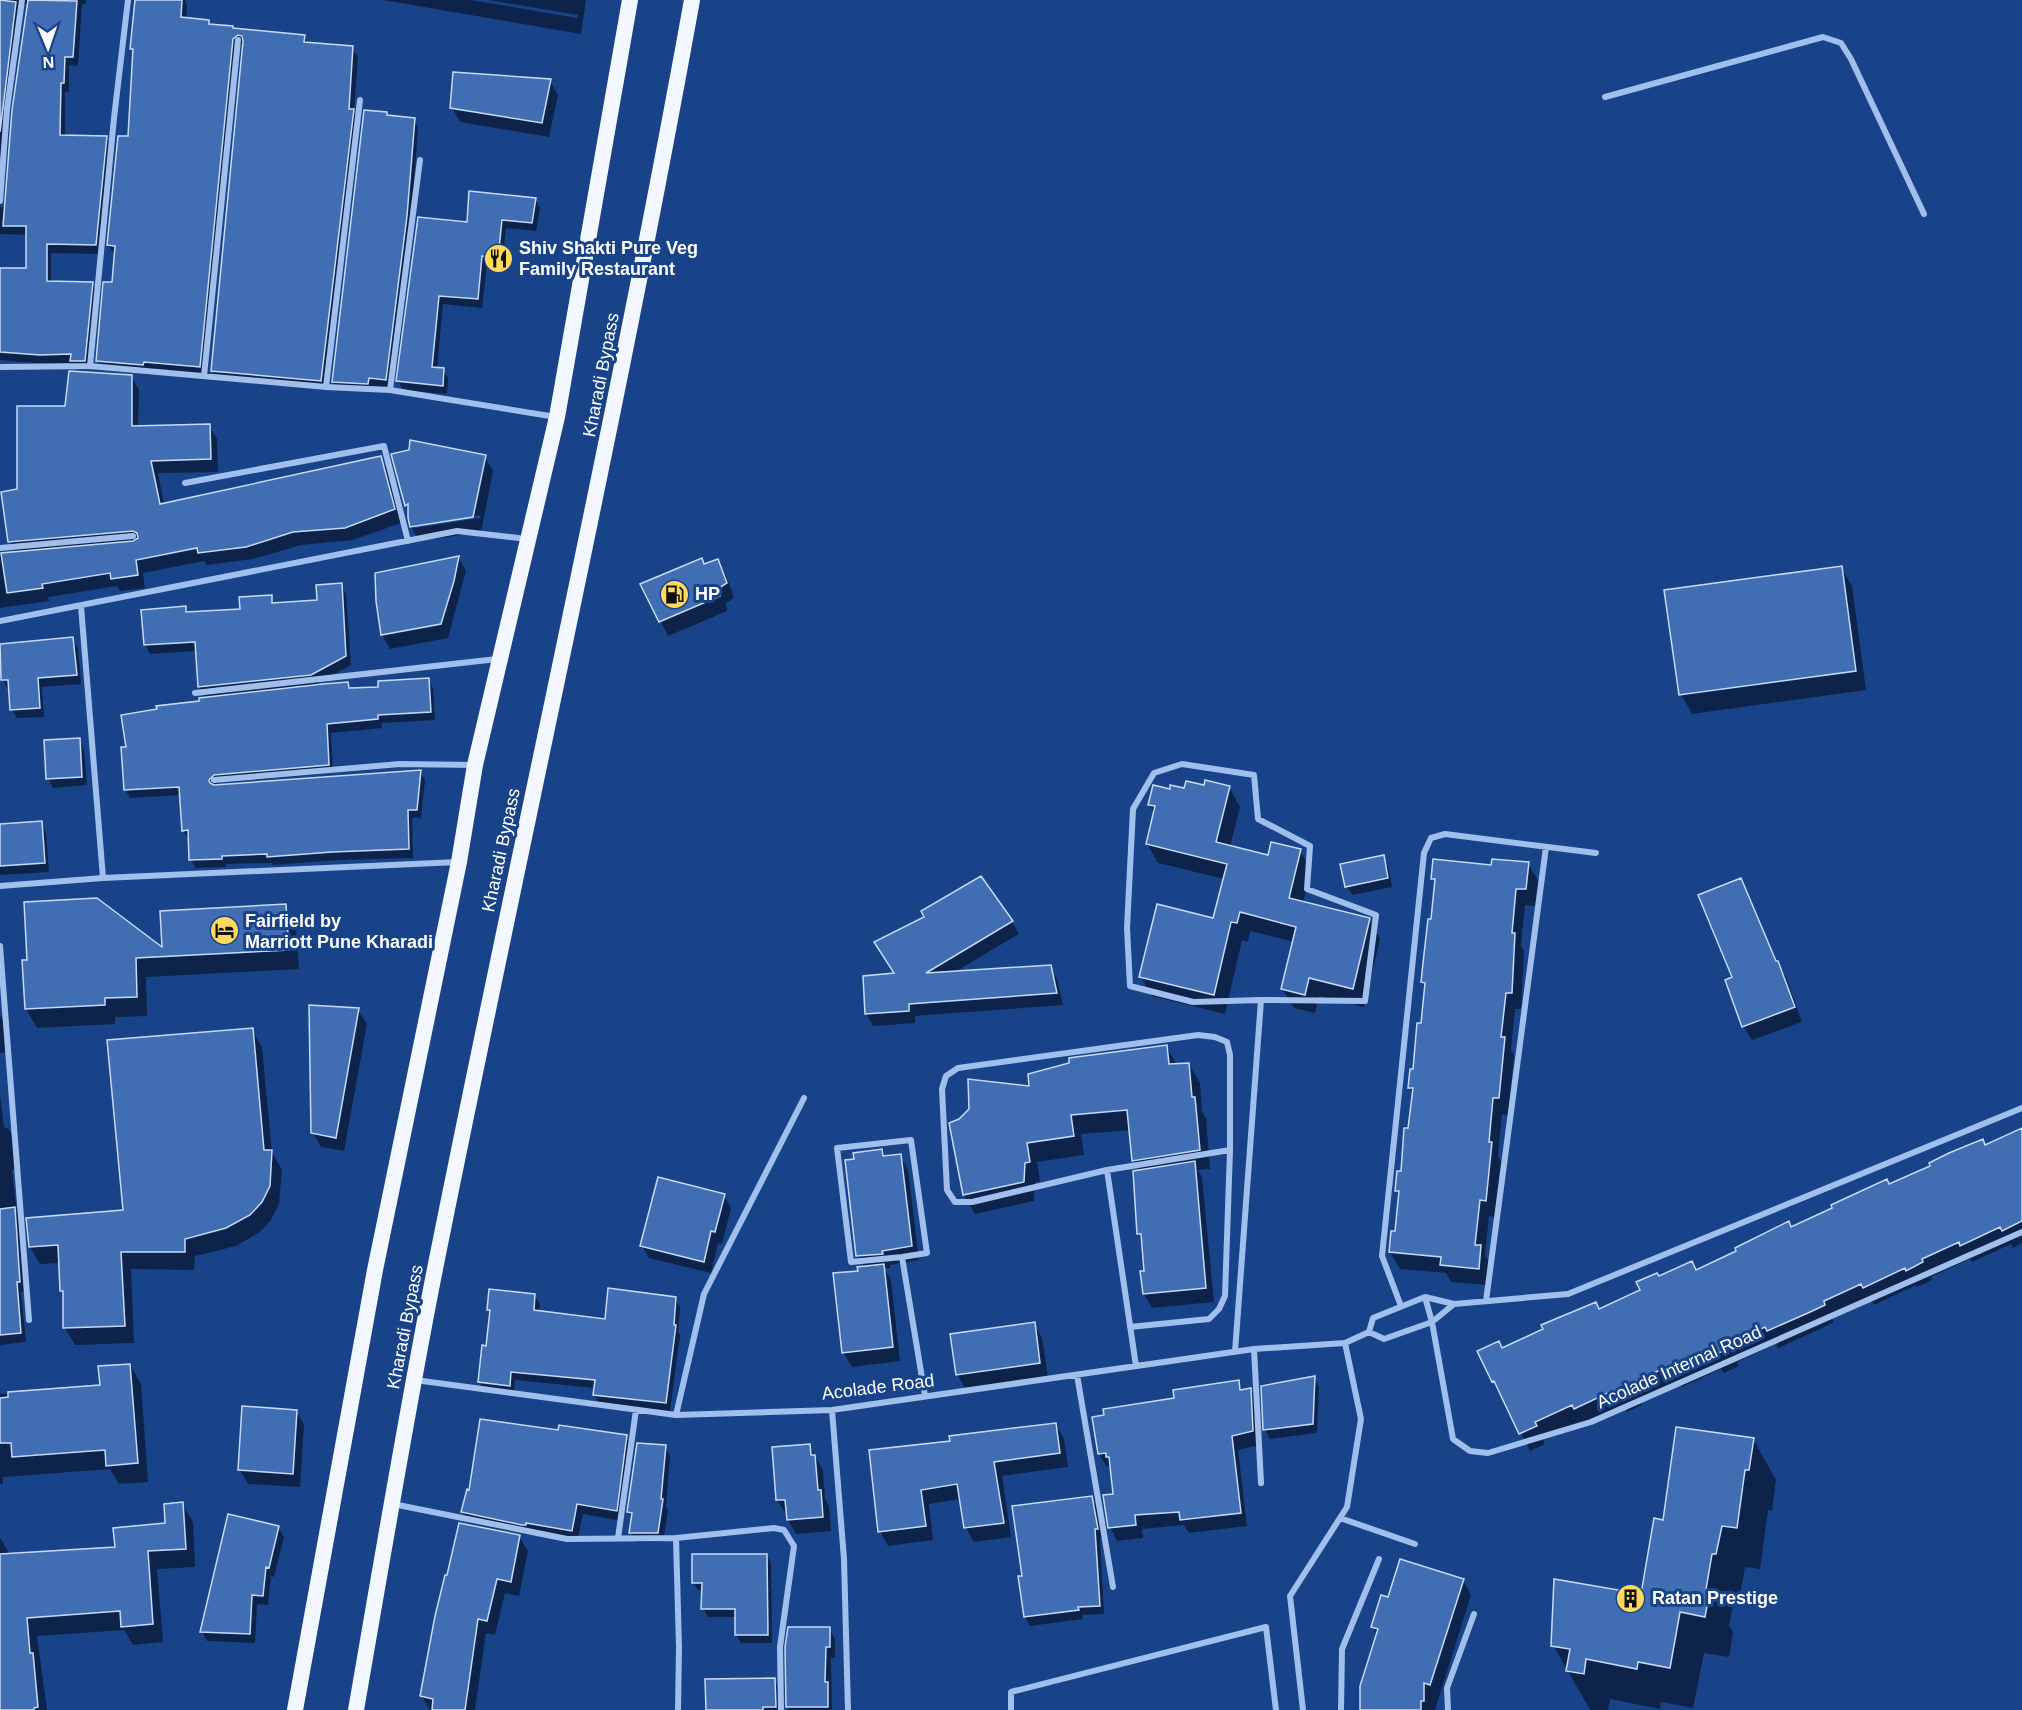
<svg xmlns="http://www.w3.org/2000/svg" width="2022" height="1710" font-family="Helvetica,sans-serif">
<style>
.shadow{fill:#0007;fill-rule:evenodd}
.building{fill:#416db2;stroke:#c6dbfa;stroke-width:1.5}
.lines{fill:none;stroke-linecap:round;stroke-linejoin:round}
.minor{stroke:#a1bfed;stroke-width:6}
.trunk{stroke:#f3f7ff;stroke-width:16}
.labels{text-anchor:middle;stroke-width:6;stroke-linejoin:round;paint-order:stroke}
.poi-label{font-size:18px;font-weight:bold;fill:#fff;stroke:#194389;text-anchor:start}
.street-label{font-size:18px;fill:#fff;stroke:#194389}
</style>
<rect width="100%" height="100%" fill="#194389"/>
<path class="shadow" d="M0 0H86V4H82L78 66 69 65V92H65V136L106 137 111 146 101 254 51 253V283L92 284 97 293 90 370H77L73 363 46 364 0 360V269L27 270 28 235 0 234V207H4L7 202 28 4H25L21 8 6 118 0 200Z
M137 0H185L187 5 186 19 208 22 211 26 233 29 304 36 308 44 352 48 358 57 354 113 358 120 326 390 218 380 212 371 244 44 240 45 204 376 148 371V374L103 370 97 361 113 284 116 254H114L108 245 129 138 134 53 131 48Z
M383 0H471L577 18 578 15 488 0H586L581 34Z
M550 81 558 95 549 137 460 122 452 108Z
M386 114 388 117 414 120 418 127 411 224 390 387 373 386 372 391 338 389 333 382Z
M535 199 540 208 536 231 506 228 502 266 487 264 482 308 443 304 437 369 443 370 448 378 447 394 403 390 398 381 469 223Z
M131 376 139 390 138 427 209 426 217 439 218 472 158 473 164 505 380 458 388 471 401 523 353 540 301 545 253 559 207 565 204 561 143 573 145 588 120 591 117 586 48 597 49 601 0 608V556L17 554 10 541 19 491 66 407Z
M485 457 493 471 481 532 420 541 411 527 409 511 406 505ZM480 515 481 518 415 528V525Z
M458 557 466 571 448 638 390 649 382 635 377 600Z
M718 561 726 575 734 598 726 603 727 611 668 636 642 584Z
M1841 567 1852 586 1866 690 1692 714 1681 694Z
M341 585 346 594 351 665 311 687 347 684 351 689 379 688 428 679 433 688 435 720 382 723V728L331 733 333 773 218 783 215 787 420 772 425 780 421 818H412L413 858 337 860 273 865 272 863 226 864V867L196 868 191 860 190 839H188L183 830 181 795 130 798 125 789 128 749 206 699 199 687 197 651 150 654 145 645 185 608 188 614 241 610 271 597 275 604 318 602Z
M72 639 78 648 81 684 42 687 44 717 17 718 11 709 10 689H8L3 680Z
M79 740 84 749 87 785 53 788 48 778Z
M1205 787H1229L1240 807 1230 847 1269 857 1300 851 1311 870 1303 903 1369 920 1380 939 1364 1007 1319 996 1315 1013 1294 1008 1282 989 1294 942 1250 931 1248 942 1242 940 1225 1014 1152 996 1141 977 1214 920 1224 879 1158 863 1147 844 1155 814 1149 805 1171 790Z
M41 823 46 832 49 872 0 875V826Z
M1383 857 1388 866 1392 887 1352 895 1347 886Z
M1528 864 1538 880 1535 906 1525 905 1521 946 1524 951 1521 1009H1515L1511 1050 1514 1055 1508 1115 1502 1114 1498 1156 1501 1161 1495 1217 1489 1216 1485 1255 1490 1264 1488 1285 1451 1282 1446 1273 1400 1269 1390 1252 1396 1233 1400 1197 1396 1190 1402 1173 1410 1130 1413 1094 1410 1088 1422 1025 1426 988 1422 982 1436 884 1433 878 1492 866Z
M1740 880 1748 894 1777 962 1786 977 1802 1022 1752 1040 1743 1026 1734 978Z
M285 906 296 925 299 969 146 977 147 1016 115 1017V1024L37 1028 26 1009 28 962 163 950Z
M1012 922 1019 934 953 973 1050 967 1057 979 1063 1005 915 1016V1023L873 1026 866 1013 896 974Z
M358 1010 367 1024 344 1151 321 1147 313 1133Z
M0 1015 4 1022 6 1052 0 1053Z
M252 1030 262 1047 272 1152 282 1170 279 1204 271 1220 260 1232 236 1246 195 1256 194 1270 131 1269 134 1343 75 1345 65 1328 64 1296 61 1291 60 1263 40 1264 30 1247 125 1211Z
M1166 1046 1177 1065 1189 1064 1200 1083 1202 1112 1206 1118 1210 1169 1198 1170 1202 1177 1214 1302 1152 1308 1144 1294 1146 1273 1143 1241 1138 1234 1140 1171 1133 1160 1131 1130 1081 1134 1084 1155 1037 1162 1040 1181 1035 1182 1034 1201 975 1214 964 1195 1031 1087Z
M0 1094 4 1128H8L13 1137 16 1169 12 1170 17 1213 20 1218 25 1291 21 1292 26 1342 0 1345Z
M2022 1130V1243L2013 1248 2011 1244 1972 1262 1970 1259 1931 1277 1932 1280 1917 1287 1916 1285 1874 1305 1872 1301 1832 1319 1834 1322 1818 1330 1778 1348 1776 1344 1737 1362 1739 1366 1724 1373 1721 1369 1682 1387 1680 1383 1641 1401 1642 1405 1627 1412 1625 1407 1583 1422 1543 1440 1545 1444 1530 1451 1479 1351 1503 1349 1599 1311 1642 1291 1658 1277 1696 1271Z
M881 1151 885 1157 900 1155 908 1170 919 1260 890 1265V1268H884L891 1280 900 1361 852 1367 843 1352 860 1272 864 1267 858 1256Z
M724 1195 731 1208 722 1244 718 1243 711 1273 649 1258 642 1246Z
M534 1295 540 1304 539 1312 606 1320 675 1298 680 1307 678 1332 680 1335 670 1411 600 1404 594 1395 595 1388 515 1380 514 1394 485 1391 479 1382 487 1347 491 1314 488 1309Z
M1034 1324 1042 1338 1048 1377 965 1388 957 1374Z
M130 1365 141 1384 148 1482 119 1484 110 1469 3 1477V1484H0V1394L101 1387Z
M1314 1378 1319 1387 1317 1433 1270 1439 1265 1430Z
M1238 1382 1243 1391 1250 1389 1258 1402 1260 1445 1238 1450 1247 1526 1189 1533 1184 1525 1142 1529 1143 1538 1117 1541 1110 1527 1114 1495 1111 1466 1107 1467 1099 1454 1094 1418Z
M296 1411 304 1425 300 1487 248 1484 240 1470Z
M1056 1424 1064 1439 1068 1467 1002 1476 1011 1537 974 1542 966 1528 961 1499 929 1504 933 1540 888 1546 880 1531 952 1442Z
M626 1437 632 1448 622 1521 583 1514 577 1542 532 1533V1535L469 1523 463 1512Z
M1753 1439 1776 1480 1772 1511 1768 1510 1760 1569 1745 1567 1740 1595 1735 1594 1729 1626 1733 1632 1729 1657 1704 1653 1693 1708 1661 1702 1660 1709 1610 1699 1608 1710H1590L1553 1645 1642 1596 1664 1521Z
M809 1446 823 1470 825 1499 829 1506 831 1531 796 1534 788 1520V1514H786L777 1500Z
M665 1447 670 1456 666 1506 668 1510 663 1542H636L631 1533 633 1520 628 1512Z
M1091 1497 1096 1506 1102 1538H1100L1104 1614 1082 1615 1083 1619 1030 1626 1025 1617 1024 1577Z
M182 1504 193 1522 195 1567 157 1569 163 1642 133 1645 124 1630 37 1636 47 1710H0V1537L10 1555 116 1548 167 1525Z
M278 1527 284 1537 274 1577 271 1576 268 1605 257 1604 255 1643 207 1641 202 1631Z
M519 1536 528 1551 519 1596 505 1593 495 1635 486 1633 475 1710H430L422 1696Z
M767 1555 771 1563 772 1643H741L736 1635 737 1617H708L703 1608V1590H698L693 1582Z
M1463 1580 1471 1595 1435 1710H1361L1377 1635 1372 1626 1389 1599Z
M829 1629 835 1639V1658H831L832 1710H788L787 1647Z
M774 1680 780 1690 781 1710H707Z"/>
<path class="building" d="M0 0 16 2 0 132Z
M28 0 77 1 73 57H65L64 83H61L60 135 107 136 96 245 47 244V281L93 282 85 361H70L71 354 40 355 0 352V268H26V226H3L12 110Z
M135 0H182L181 17 209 20V24L233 26V28L305 35 304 42 353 46 349 109H354L321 381 211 371 243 41 242 36 238 35 233 39 200 367 144 362 143 365 96 361 103 282H112L115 246 107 245 118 136H128L133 49H130Z
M453 72 551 79 542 123 450 108Z
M364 110 387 112V115L415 118 407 216 386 380 369 378 368 384 332 382Z
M469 191 536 198 532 223 502 220 498 258 482 256 478 299 439 296 432 367 444 368 443 386 396 381 418 217 467 222Z
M69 371 132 375V426L210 424 211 459 151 461 160 504 381 456 395 509 345 528 293 532 246 547 198 553 197 548 136 560 138 575 111 579 110 573 42 584 43 588 7 593 1 553 133 541 138 538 137 533 133 531 8 542 1 492 17 489V406H65Z
M410 440 486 455 473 517 410 527 408 518V504L405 506 391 454 409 450Z
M459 556 454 581 441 624 381 635 376 601 375 573Z
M702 558 704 564 718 559 727 583 719 588 720 596 659 622 640 584Z
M1842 566 1856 671 1679 695 1664 590Z
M342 583 346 656 311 675 198 687 195 642 144 645 141 610 186 606V612L240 609 239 597 272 595V603L317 600 316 585Z
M73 637 77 675 38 678 40 708 10 710 8 680H1L0 644Z
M429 678 431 712 378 715V719L327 724 329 765 214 775 209 780 210 783 214 785 421 770 417 810H408L409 849 332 852 267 857V854L222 856V859L189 860 188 830 182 831 179 787 124 790 121 747H126L121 715 157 709 156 706 199 701V698L323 684 348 682 349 688 378 687V681Z
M80 738 82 777 46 779 44 740Z
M1205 780 1230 786 1216 842 1268 855 1271 842 1301 849 1289 898 1370 918 1353 989 1309 978 1305 995 1281 989 1296 927 1240 912 1237 923 1231 922 1214 995 1139 977 1157 904 1213 918 1227 864 1146 844 1155 806 1148 805 1153 785 1170 789V785L1184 788 1186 781 1204 785Z
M42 821 45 863 0 866V824Z
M1384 855 1388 878 1345 887 1340 864Z
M1433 859 1491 865 1492 859 1529 862 1526 889H1516L1512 933H1515L1512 993H1506L1501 1037H1505L1499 1098H1493L1489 1142H1492L1486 1201 1480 1200 1475 1245H1481L1479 1269 1440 1265 1441 1257 1389 1252 1391 1231H1395L1399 1191H1395L1397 1171H1401L1404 1128H1408L1413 1088H1408L1410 1069H1413L1417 1023H1421L1425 983 1421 982 1423 963 1428 919H1431L1435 879H1431Z
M981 876 1013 921 926 973 1051 965 1057 993 909 1004V1011L865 1014 863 976 894 973 874 942 924 917 921 911Z
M1741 878 1776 961H1778L1795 1007 1742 1027 1725 980 1732 977 1698 895Z
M97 898 162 947 160 911 286 904 289 950 136 958 137 997 105 998V1005L25 1009 22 960H27L24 902Z
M309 1005 359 1008 336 1138 311 1133Z
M253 1028 264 1150H272L270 1186 262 1202 250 1215 226 1228 185 1239V1252H121L125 1326 63 1328V1291H60L58 1245 29 1247 26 1218 123 1210 107 1040Z
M1167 1045 1169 1064 1189 1063 1192 1097H1195L1200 1150 1132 1161 1127 1110 1071 1115 1074 1136 1027 1143 1030 1162 1025 1163 1024 1182 963 1195 949 1123 959 1119 969 1109 968 1079 1029 1086 1028 1074 1069 1063V1058Z
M2022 1128V1221L2002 1231 2000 1227 1960 1246 1959 1242 1922 1259 1923 1262 1906 1271 1905 1268 1863 1288 1861 1284 1824 1301 1825 1305 1808 1313 1767 1331 1765 1327 1728 1344 1730 1348 1712 1356 1710 1352 1670 1370 1669 1366 1632 1383 1633 1387 1616 1395 1614 1390 1574 1409 1572 1405 1535 1422 1537 1426 1519 1434 1494 1381 1492 1382 1477 1351 1499 1341 1502 1348 1543 1329 1541 1325 1596 1302 1599 1309 1640 1290 1636 1282 1657 1273 1659 1276 1692 1261 1696 1270 1736 1251 1735 1248 1789 1221 1791 1227 1832 1208 1831 1205 1887 1179 1889 1184 1930 1166 1929 1163 1949 1153 1983 1139 1985 1145Z
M882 1149 883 1156 901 1154 912 1246 882 1251 883 1254 856 1256 845 1160 854 1159 853 1153Z
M1195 1161 1206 1288 1143 1294 1140 1271H1144L1141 1234H1137L1133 1171Z
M658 1177 725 1194 715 1232 711 1231 704 1262 640 1246Z
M15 1207 20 1282H17L21 1333 0 1335V1209Z
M884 1264 893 1347 842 1353 833 1273 858 1271 857 1267Z
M608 1288 676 1297 674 1325H676L666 1403 593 1395 595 1380 511 1372 510 1386 478 1382 482 1345 486 1346 490 1310H487L489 1289 535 1294 534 1310 605 1319Z
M1035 1322 1040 1363 956 1375 950 1334Z
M130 1364 138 1463 106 1466 105 1450 12 1457 11 1443H0V1398L8 1397V1392L100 1385 98 1366Z
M1315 1376 1313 1424 1263 1430 1261 1386Z
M1239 1380 1240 1390 1251 1388 1253 1431 1232 1436 1241 1513 1180 1520 1179 1512 1135 1515 1136 1525 1108 1528 1103 1495 1113 1494 1109 1457H1106V1453L1098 1454 1092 1417 1104 1415 1103 1409 1174 1398 1173 1390Z
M242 1406 297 1410 293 1474 238 1470Z
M480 1419 558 1430 559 1425 627 1435 617 1511 577 1504 572 1531 526 1523V1525H522L461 1512 467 1489 469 1490Z
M1056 1423 1060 1453 994 1462 1004 1523 964 1528 957 1484 921 1490 926 1526 878 1532 869 1450 950 1441 949 1436Z
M1676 1427 1754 1438 1749 1470H1745L1737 1528 1722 1526 1716 1554H1712L1706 1589 1710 1590 1705 1617 1680 1612 1670 1668 1638 1662 1637 1669 1586 1659 1584 1674 1566 1671 1570 1649 1551 1646 1554 1579 1641 1594 1654 1518 1663 1520Z
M637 1443 666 1445 661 1499H663L658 1533H629L632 1513 627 1512Z
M810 1444 811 1455H815L818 1490H821L823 1517 787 1520 785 1500H776L772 1447Z
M1092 1496 1098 1529H1095L1100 1606 1078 1607 1079 1610 1024 1617 1018 1576H1022L1012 1506Z
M183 1502 186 1549 148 1551 153 1624 121 1627 120 1611 27 1618 30 1653H33L38 1707 34 1708V1710H0V1554L115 1547 113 1528 165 1523 164 1504Z
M228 1514 279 1526 269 1568 266 1567 263 1596 252 1595 250 1634 200 1632Z
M459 1523 520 1535 511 1582 497 1579 487 1621 478 1619 465 1710H432L433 1699 420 1696 435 1616 445 1575H447Z
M692 1554H767L768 1635H735V1609H701L702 1583H692Z
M1400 1559 1464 1579 1430 1685 1424 1683V1701H1421V1710H1360V1686L1378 1629 1371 1627 1381 1595 1388 1597Z
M788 1627H830V1647H826L825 1682H828V1707H786L785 1647Z
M775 1678 776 1707H763V1710H706L705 1679Z"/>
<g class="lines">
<path class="minor" d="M1605 97 1823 37 1841 43 1851 59 1924 214
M0 201 7 109 22 0
M90 366 114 118 128 0
M0 367 90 366 326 387 390 390 556 417
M204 376 238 40
M326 387 360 100
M390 390 420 160
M185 483 384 446 408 541
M0 548 133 536
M81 606 103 878
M0 621 457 531 527 539
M195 693 497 659
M214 780 400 764 475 765
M0 886 103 878 458 862
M0 946 29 1320
M1107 1170 972 1202H955L947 1190 942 1089 946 1076 958 1068 1198 1035 1215 1037 1227 1042 1230 1055V1150L1107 1170 1136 1366
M902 1257 851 1262 837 1148 911 1140 927 1253 902 1257 925 1396
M1425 1297 1432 1322 1453 1439 1470 1451 1488 1453 1591 1422 2022 1232
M1486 1301 1546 847
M1454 1304 1568 1294 2022 1108
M1401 1306 1382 1256 1424 853 1431 838 1445 834 1596 853
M1130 1327 1209 1319 1219 1309 1225 1296 1230 1150
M1254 1349 1261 1483
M1235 1352 1261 1000 1193 1002 1130 986 1127 928 1133 809 1154 773 1182 764 1254 775 1258 819 1310 846 1307 889 1376 915 1365 1001 1261 1000
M1077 1375 1113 1587
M415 1380 676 1415 832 1410 1254 1349 1345 1343 1369 1332 1384 1339 1432 1322 1454 1304 1425 1297 1373 1318 1369 1332
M832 1410 844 1559 848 1710
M676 1415 704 1294 804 1098
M393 1504 567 1539 676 1538 774 1528 784 1530 794 1546 780 1647 781 1710
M1340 1518 1415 1544
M618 1538 636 1410
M676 1538 679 1648 678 1710
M1011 1710V1692L1266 1627 1276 1710
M1303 1710 1290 1596 1347 1507 1361 1419 1345 1343
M1341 1710 1342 1649 1379 1559
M1448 1710 1447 1688 1474 1614"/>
<path class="trunk" d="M295 1710 375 1270 459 862 475 765 557 417 630 0
M356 1710C381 1566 405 1422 433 1279 518 852 615 428 692 0"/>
</g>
<defs>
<symbol id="restaurant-disc" viewBox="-11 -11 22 22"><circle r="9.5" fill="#ffd95d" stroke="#194389"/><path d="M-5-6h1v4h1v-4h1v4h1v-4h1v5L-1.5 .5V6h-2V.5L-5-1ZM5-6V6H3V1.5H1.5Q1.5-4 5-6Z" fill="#111"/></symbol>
<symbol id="fuel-disc" viewBox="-11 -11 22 22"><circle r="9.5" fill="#ffd95d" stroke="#194389"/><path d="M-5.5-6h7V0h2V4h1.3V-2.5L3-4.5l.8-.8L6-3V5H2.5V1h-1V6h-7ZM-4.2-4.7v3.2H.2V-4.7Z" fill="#111"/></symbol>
<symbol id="hotel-disc" viewBox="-11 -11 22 22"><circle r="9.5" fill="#ffd95d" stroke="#194389"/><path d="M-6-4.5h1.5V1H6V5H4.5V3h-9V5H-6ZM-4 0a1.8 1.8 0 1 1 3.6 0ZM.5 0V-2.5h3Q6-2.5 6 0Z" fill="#111"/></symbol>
<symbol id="building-disc" viewBox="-11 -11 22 22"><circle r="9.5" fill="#ffd95d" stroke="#194389"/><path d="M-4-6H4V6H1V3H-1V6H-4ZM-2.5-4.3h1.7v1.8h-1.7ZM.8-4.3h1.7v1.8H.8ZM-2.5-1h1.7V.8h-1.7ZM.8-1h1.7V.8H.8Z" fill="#111"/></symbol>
</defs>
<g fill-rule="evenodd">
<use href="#restaurant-disc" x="482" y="242" width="33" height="33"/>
<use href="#fuel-disc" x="658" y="578" width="33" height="33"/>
<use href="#hotel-disc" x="208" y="914" width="33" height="33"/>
<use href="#building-disc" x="1614" y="1582" width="33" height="33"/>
</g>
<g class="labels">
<g class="poi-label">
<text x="519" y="254">Shiv Shakti Pure Veg<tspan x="519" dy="21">Family Restaurant</tspan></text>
<text x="695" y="600">HP</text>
<text x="245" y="927">Fairfield by<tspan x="245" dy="21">Marriott Pune Kharadi</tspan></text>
<text x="1652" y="1604">Ratan Prestige</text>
</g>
<g class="street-label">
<text transform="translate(601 375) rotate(-79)" y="6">Kharadi Bypass</text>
<text transform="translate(501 850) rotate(-78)" y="6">Kharadi Bypass</text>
<text transform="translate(405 1327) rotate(-79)" y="6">Kharadi Bypass</text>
<text transform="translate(1679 1367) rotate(-24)" y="6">Acolade Internal Road</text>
<text transform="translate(878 1387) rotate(-7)" y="6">Acolade Road</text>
</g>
</g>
<g transform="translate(48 48) rotate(178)" stroke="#194389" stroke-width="4.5" paint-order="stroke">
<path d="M0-4.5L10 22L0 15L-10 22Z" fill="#ffffff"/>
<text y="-9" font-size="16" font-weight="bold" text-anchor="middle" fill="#ffffff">N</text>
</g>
</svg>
